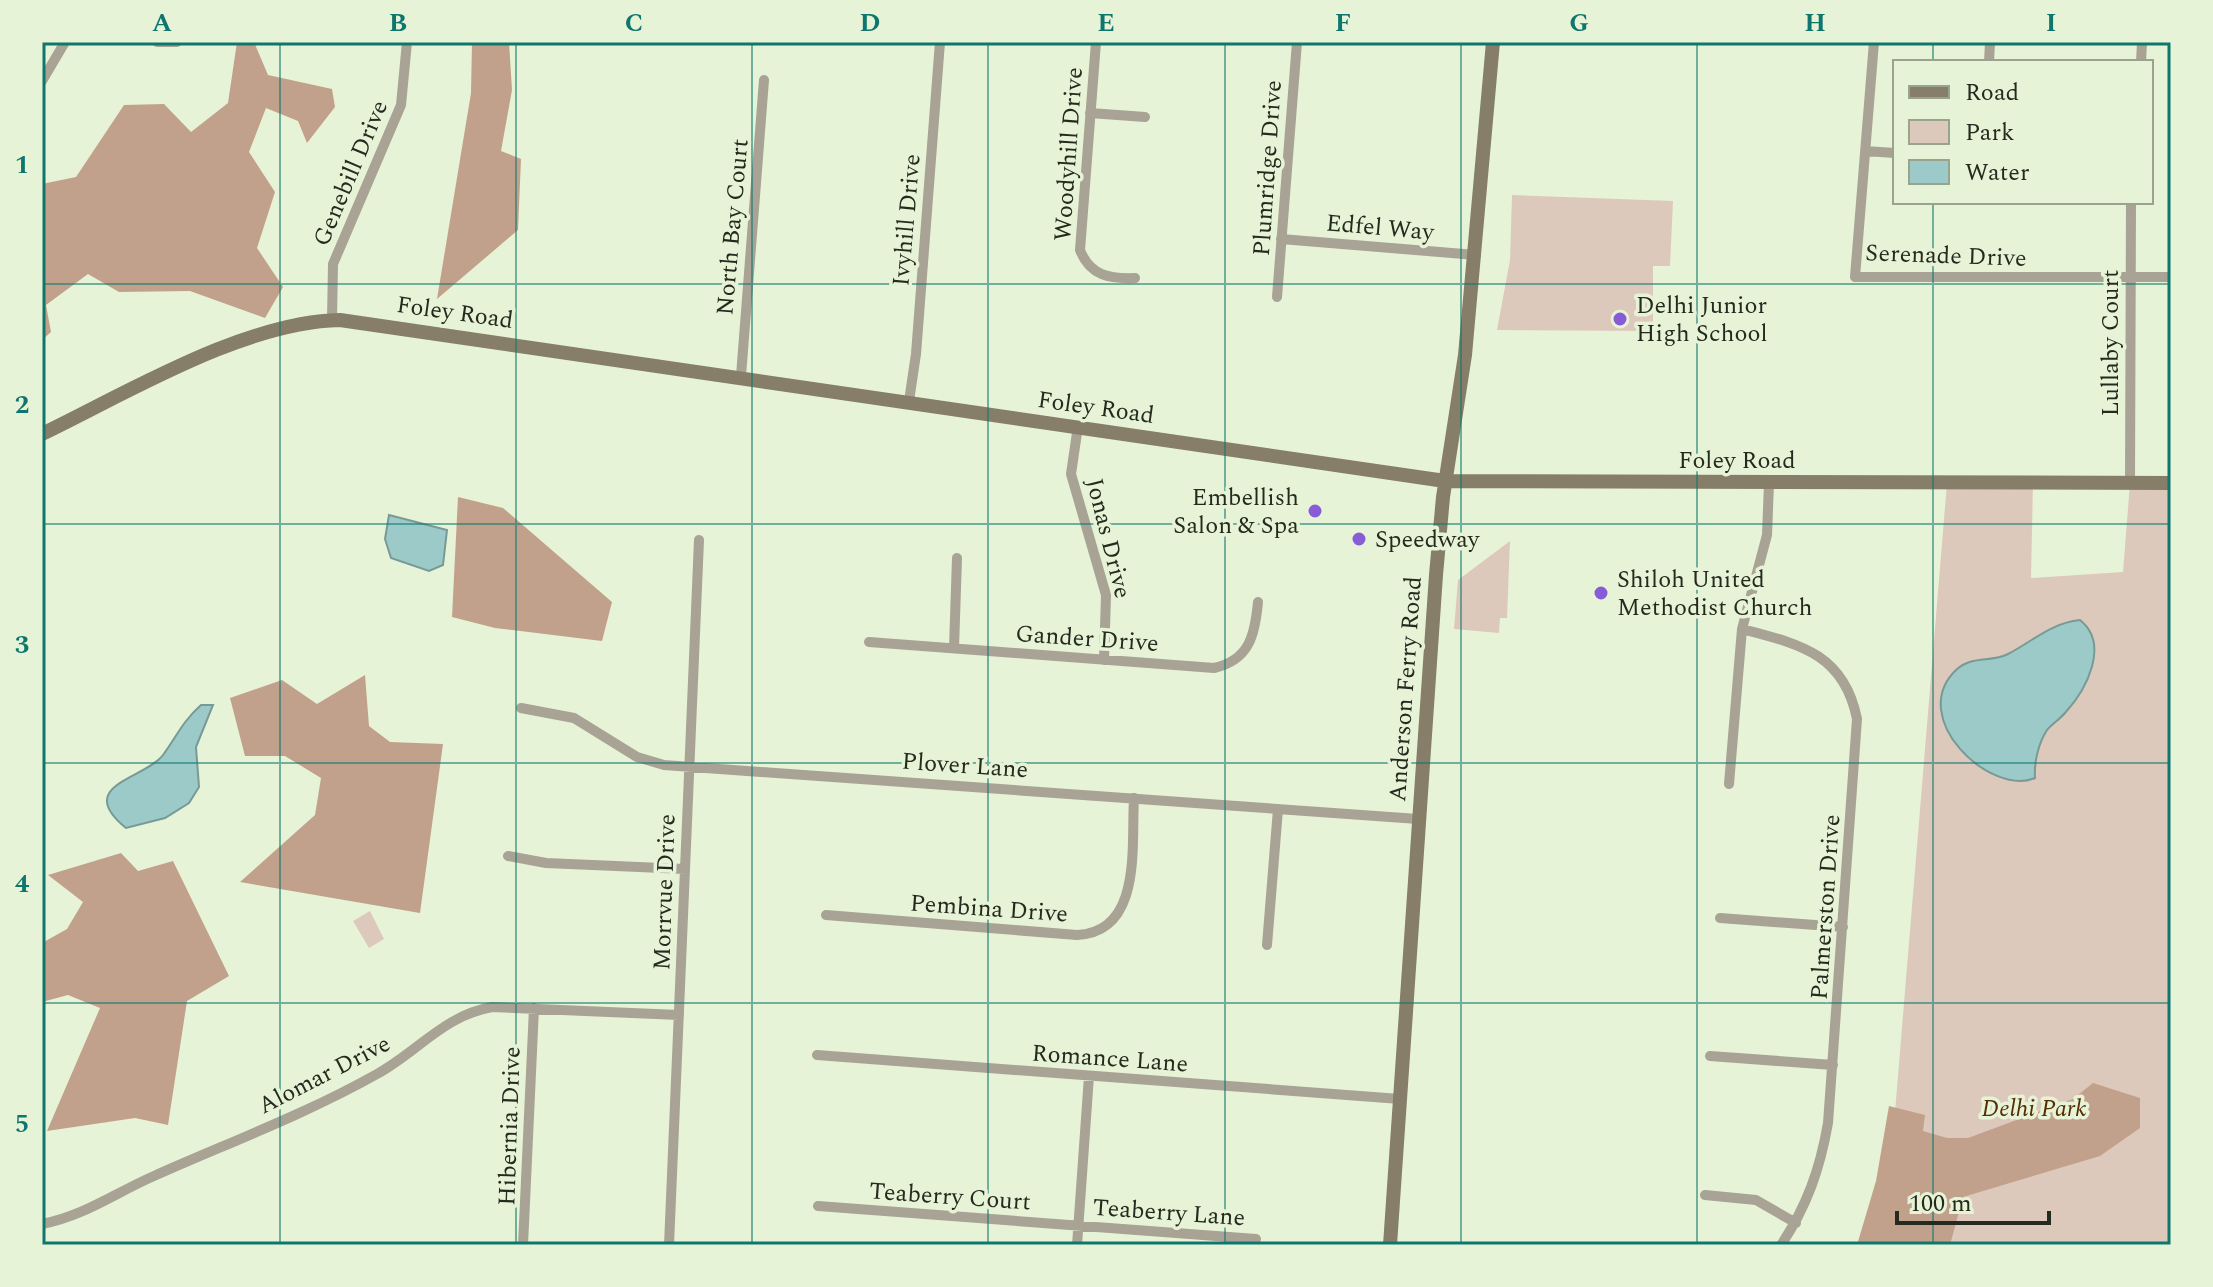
<svg xmlns="http://www.w3.org/2000/svg" width="2213" height="1287" font-family="Spectral,serif">
<style>
.green{fill:#ddc9bb}
.forest{fill:#c1a18b}
.water{fill:#9bcac9;stroke:#789a96;stroke-width:2}
.lines{fill:none;stroke-linecap:round;stroke-linejoin:round}
.street{stroke:#a8a394;stroke-width:10}
.secondary{stroke:#867e68;stroke-width:14}
.grid{fill:none;stroke:#0f766e;stroke-width:2;stroke-opacity:0.55}
.poi-dot{fill:#875cd6;stroke:#e7f3d6;stroke-width:3}
.labels{text-anchor:middle;stroke-width:7;stroke-linejoin:round;paint-order:stroke}
.street-label{font-size:24px;fill:#252a1f;stroke:#e7f3d6}
.poi-label{font-size:24px;fill:#252a1f;stroke:#e7f3d6;text-anchor:start}
.park-label{font-size:24px;font-style:italic;fill:#562c04;stroke:#e7f3d6}
.neatline{fill:none;stroke:#0f766e;stroke-width:3}
.grid-label{font-size:26px;text-anchor:middle;font-weight:bold;fill:#0f766e}
</style>
<rect width="100%" height="100%" fill="#e7f3d6"/>
<path class="green" d="M1512 195 1673 201 1670 266H1653V331L1497 330 1510 260Z
M1947 483H2033L2031 578 2123 572 2130 483H2171V1245H1884Z
M1510 541 1507 618H1500L1499 633 1454 629 1458 580Z
M370 911 384 939 369 948 353 921Z"/>
<path class="forest" d="M237 42H254L268 75 332 89 335 107 307 143 298 121 266 108 249 152 275 192 257 248 283 287 265 318 190 291 119 292 88 274 46 305 51 332 42 340V184L76 177 124 105 164 104 191 132 228 103Z
M472 42H509L512 90 501 151 521 159 518 230 437 299 471 93Z
M458 497 503 508 612 602 602 641 495 628 452 617Z
M365 675 369 726 390 742 443 744 420 913 240 882 315 815 321 778 285 756H245L230 698 282 680 317 704Z
M121 853 138 871 173 861 229 976 187 1001 168 1125 135 1118 47 1131 100 1008 68 995 42 1002V943L67 929 83 902 48 875Z
M2093 1083 2140 1098V1128L2100 1156 1963 1197 1950 1245H1857L1876 1181 1889 1106 1925 1115 1923 1131 1947 1138H1968L2073 1099Z"/>
<path class="water" d="M389 515 447 530 443 565 429 571 391 558 385 539Z
M2080 620C2110 644 2087 689 2065 713 2060 719 2052 724 2047 730 2038 744 2034 763 2035 778 1991 797 1906 718 1956 670 1972 655 1991 663 2008 654 2033 641 2051 623 2080 620Z
M201 705H213L196 747 199 787 189 803 165 818 126 828C73 785 145 779 163 755 177 736 182 722 201 705Z"/>
<g class="lines">
<path class="street" d="M157 42H177
M1096 42 1080 250C1090 276 1110 279 1135 278
M1874 42 1855 277H2171
M1989 62 1990 42
M2141 62 2142 42
M42 81 65 42
M1090 113 1145 117
M1865 151 1895 153
M1281 239 1476 255
M1277 297 1297 42
M332 320 333 264 401 105 407 42
M741 376 764 80
M909 401 916 354 940 42
M1078 426 1071 474 1106 595 1104 660
M2130 483 2131 202
M1742 629C1799 644 1844 653 1857 719L1828 1123C1820 1169 1807 1206 1781 1245
M869 642 1214 668C1250 660 1255 634 1258 602
M954 648 957 558
M521 708 574 718 637 757 664 765 1418 819
M1729 784 1742 629 1767 535 1769 483
M508 856 546 863 685 869
M826 915 1077 935C1143 932 1131 845 1134 798
M1720 918 1843 927
M1267 945 1278 809
M817 1055 1400 1099
M1710 1056 1833 1065
M1705 1195 1756 1200 1796 1223
M818 1206 1256 1239
M42 1224C84 1216 115 1193 154 1176 228 1143 306 1114 377 1074 417 1052 445 1015 492 1007L679 1015
M523 1245 534 1008
M669 1245 699 540
M1077 1245 1089 1076"/>
<path class="secondary" d="M42 434C129 392 244 322 340 320L1445 481 2171 483
M1390 1245 1436 575 1443 497 1465 355 1493 42"/>
</g>
<path class="grid" d="M280 42V1245M516 42V1245M752 42V1245M988 42V1245M1225 42V1245M1461 42V1245M1697 42V1245M1933 42V62M1933 202V1245M42 284H2171M42 524H2171M42 763H2171M42 1003H2171"/>
<g class="poi-dot">
<circle cx="1620" cy="319" r="8"/>
<circle cx="1315" cy="511" r="8"/>
<circle cx="1359" cy="539" r="8"/>
<circle cx="1601" cy="593" r="8"/>
</g>
<g class="labels">
<g class="street-label">
<text transform="translate(1068 154) rotate(-86)" y="8">Woodyhill Drive</text>
<text transform="translate(1267 168) rotate(-86)" y="8">Plumridge Drive</text>
<text transform="translate(350 173) rotate(-67)" y="8">Genebill Drive</text>
<text transform="translate(906 220) rotate(-85)" y="8">Ivyhill Drive</text>
<text transform="translate(732 227) rotate(-85)" y="8">North Bay Court</text>
<text transform="translate(1380 227) rotate(5)" y="8">Edfel Way</text>
<text transform="translate(1946 255) rotate(2)" y="8">Serenade Drive</text>
<text transform="translate(455 312) rotate(8)" y="8">Foley Road</text>
<text transform="translate(2110 343) rotate(-90)" y="8">Lullaby Court</text>
<text transform="translate(1096 407) rotate(8)" y="8">Foley Road</text>
<text x="1737" y="468">Foley Road</text>
<text transform="translate(1109 538) rotate(76)" y="8">Jonas Drive</text>
<text transform="translate(1087 638) rotate(4)" y="8">Gander Drive</text>
<text transform="translate(1405 689) rotate(-86)" y="8">Anderson Ferry Road</text>
<text transform="translate(965 765) rotate(4)" y="8">Plover Lane</text>
<text transform="translate(664 892) rotate(-88)" y="8">Morrvue Drive</text>
<text transform="translate(1825 907) rotate(-86)" y="8">Palmerston Drive</text>
<text transform="translate(989 908) rotate(4)" y="8">Pembina Drive</text>
<text transform="translate(1110 1058) rotate(4)" y="8">Romance Lane</text>
<text transform="translate(324 1074) rotate(-27)" y="8">Alomar Drive</text>
<text transform="translate(509 1126) rotate(-88)" y="8">Hibernia Drive</text>
<text transform="translate(950 1196) rotate(4)" y="8">Teaberry Court</text>
<text transform="translate(1169 1212) rotate(4)" y="8">Teaberry Lane</text>
</g>
<g class="poi-label">
<text x="1636" y="313">Delhi Junior<tspan x="1636" dy="28">High School</tspan></text>
<text x="1299" y="505" text-anchor="end">Embellish<tspan x="1299" dy="28">Salon &amp; Spa</tspan></text>
<text x="1375" y="547">Speedway</text>
<text x="1617" y="587">Shiloh United<tspan x="1617" dy="28">Methodist Church</tspan></text>
</g>
<g class="park-label">
<text x="2034" y="1116">Delhi Park</text>
</g>
</g>
<rect width="2213" height="1287" fill="none" stroke="#e7f3d6" stroke-width="88"/>
<rect x="1893" y="60" width="260" height="144" fill="#e7f3d6" stroke="#99a38d" stroke-width="2"/>
<rect x="1909" y="86" width="40" height="12" fill="#867e68" stroke="#99a38d" stroke-width="2"/>
<text x="1965" y="100" font-size="24" fill="#252a1f">Road</text>
<rect x="1909" y="120" width="40" height="24" fill="#ddc9bb" stroke="#99a38d" stroke-width="2"/>
<text x="1965" y="140" font-size="24" fill="#252a1f">Park</text>
<rect x="1909" y="160" width="40" height="24" fill="#9bcac9" stroke="#99a38d" stroke-width="2"/>
<text x="1965" y="180" font-size="24" fill="#252a1f">Water</text>
<path d="M1897 1211v12h152v-12" fill="none" stroke="#252a1f" stroke-width="4"/>
<text x="1909" y="1211" font-size="24" fill="#252a1f" stroke="#e7f3d6" stroke-width="6" paint-order="stroke">100 m</text>
<rect x="44" y="44" width="2125" height="1199" class="neatline"/>
<g class="grid-label">
<text x="162" y="31">A</text>
<text x="398" y="31">B</text>
<text x="634" y="31">C</text>
<text x="870" y="31">D</text>
<text x="1106" y="31">E</text>
<text x="1343" y="31">F</text>
<text x="1579" y="31">G</text>
<text x="1815" y="31">H</text>
<text x="2051" y="31">I</text>
<text x="22" y="173">1</text>
<text x="22" y="413">2</text>
<text x="22" y="653">3</text>
<text x="22" y="892">4</text>
<text x="22" y="1132">5</text>
</g>
</svg>
